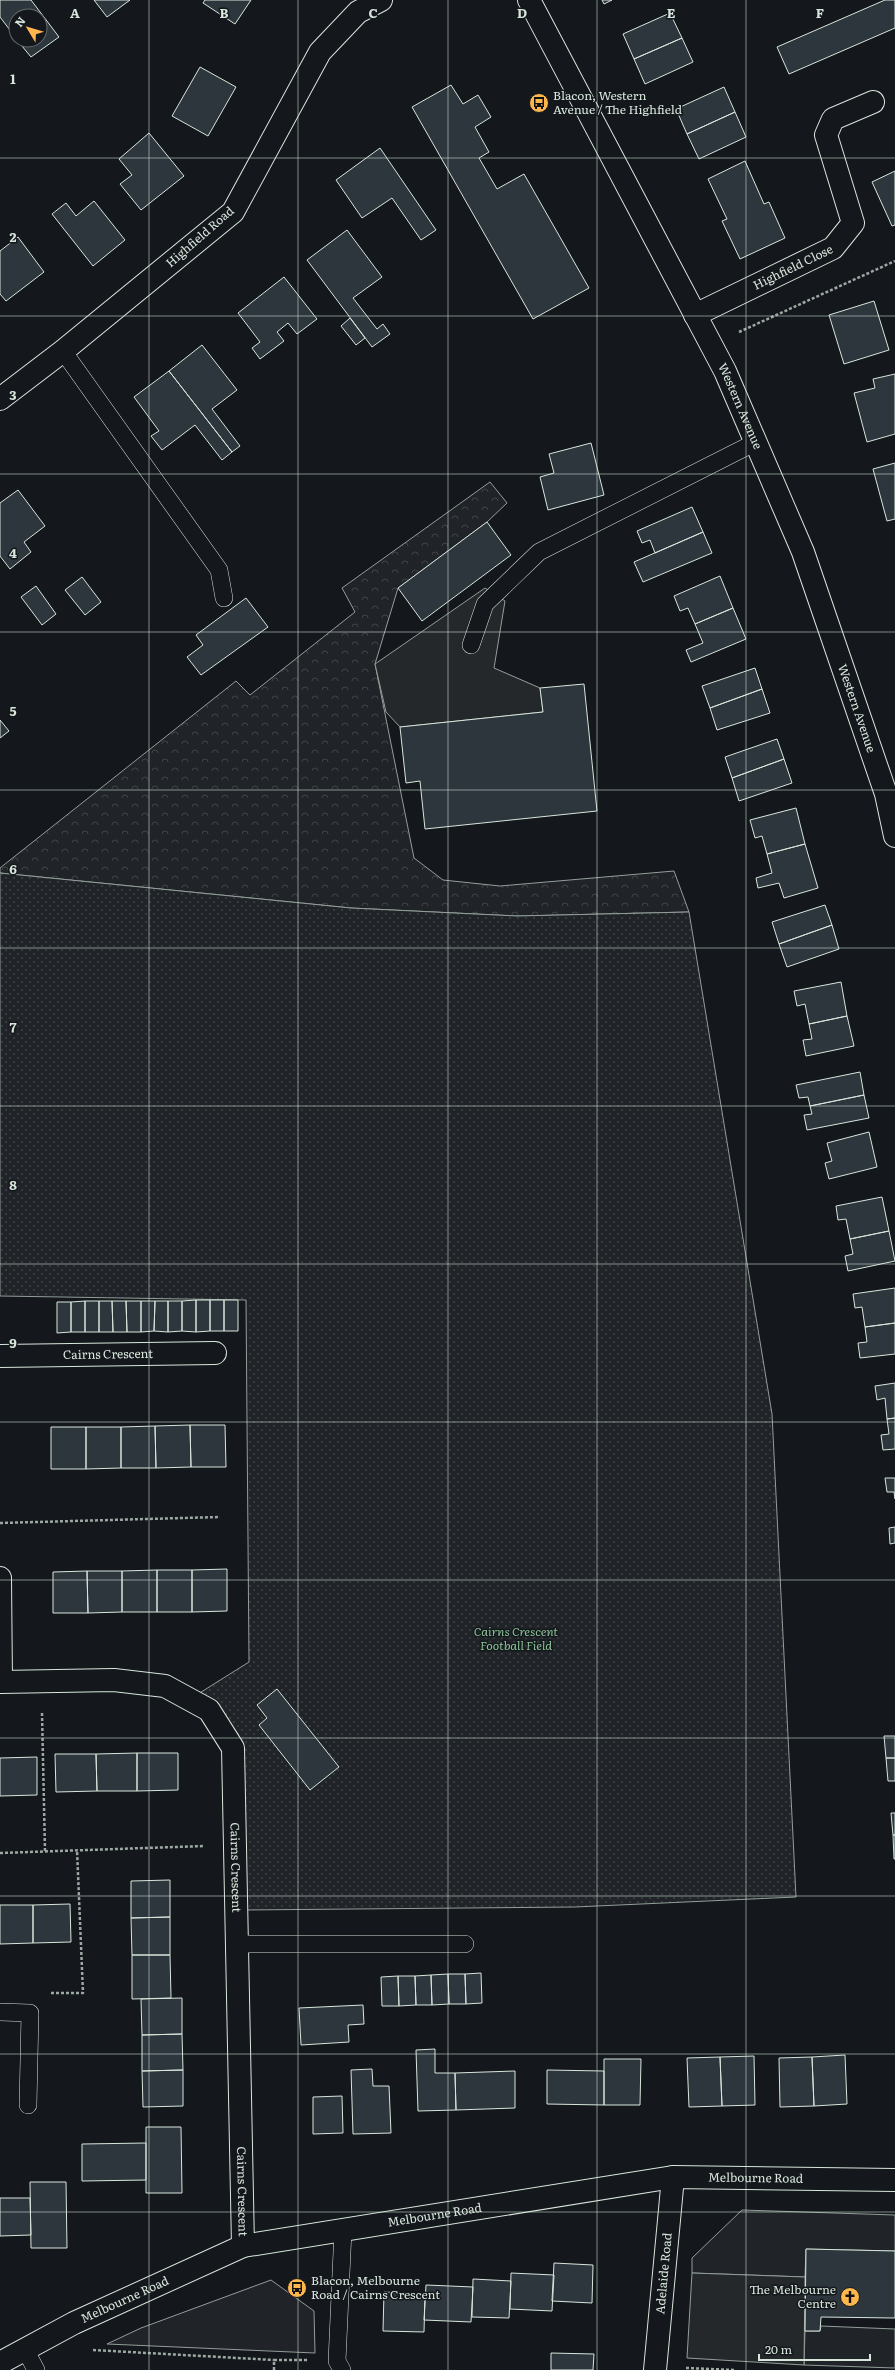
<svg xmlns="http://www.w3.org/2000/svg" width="895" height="2370" font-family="Literata,serif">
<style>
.grass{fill:#202428;stroke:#939e99}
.forest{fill:url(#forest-crowns);stroke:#939e99}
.park{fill:url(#park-dots);stroke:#939e99}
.parking{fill:#24282b;stroke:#939e99}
.building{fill:#2c363c;stroke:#d8e6dc}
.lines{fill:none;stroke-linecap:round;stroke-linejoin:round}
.service-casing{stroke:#d8e6dc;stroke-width:18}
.minor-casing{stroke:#d8e6dc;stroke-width:24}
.tertiary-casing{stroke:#d8e6dc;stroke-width:24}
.path{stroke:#9da8a2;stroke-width:2.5;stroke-dasharray:3 2;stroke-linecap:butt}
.service{stroke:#14181c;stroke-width:17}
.minor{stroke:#14181c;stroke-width:22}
.tertiary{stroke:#14181c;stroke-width:22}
.grid{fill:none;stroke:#d8e6dc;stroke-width:1;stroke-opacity:0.55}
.labels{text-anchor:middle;stroke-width:3;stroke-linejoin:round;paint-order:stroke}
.poi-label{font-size:12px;fill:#d8e6dc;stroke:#14181c;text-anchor:start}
.street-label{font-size:12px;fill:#d8e6dc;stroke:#14181c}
.park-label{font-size:12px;font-style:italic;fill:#8ac095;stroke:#14181c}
.grid-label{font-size:13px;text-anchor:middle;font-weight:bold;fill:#d8e6dc;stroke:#14181c;stroke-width:3;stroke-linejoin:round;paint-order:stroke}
</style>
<defs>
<pattern id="forest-crowns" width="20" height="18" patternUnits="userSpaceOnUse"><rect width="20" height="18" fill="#202428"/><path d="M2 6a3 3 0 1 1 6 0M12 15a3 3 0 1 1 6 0" fill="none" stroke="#404447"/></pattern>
<pattern id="park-dots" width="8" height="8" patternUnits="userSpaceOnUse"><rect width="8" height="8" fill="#202428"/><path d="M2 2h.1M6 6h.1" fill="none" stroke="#404447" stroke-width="1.8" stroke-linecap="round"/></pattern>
</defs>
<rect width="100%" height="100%" fill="#14181c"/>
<path class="grass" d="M742 2210 895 2215V2251L806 2249 805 2277 692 2273V2258Z
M271 2280 314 2311 315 2353 107 2344 141 2328Z
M821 2326 895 2329V2368L804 2365 805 2331H820Z"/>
<path class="forest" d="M490 482 507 503 487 522 398 588 375 664 414 858 443 880 500 886 674 871 689 912 517 916 351 908 0 873V868L236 681 250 695 355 612 342 588Z"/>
<path class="park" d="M0 873 351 908 517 916 689 912 772 1414 796 1897 575 1907 243 1910 239 1746 198 1694 249 1662 246 1300 0 1296Z"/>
<path class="parking" d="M485 588 505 601 494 668 540 688 543 712 400 727 386 712 375 664Z
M692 2273 805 2277 804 2365 687 2358Z"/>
<path class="building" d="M0 0H31L59 37 31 57 17 40H40V16H16V38L0 17Z
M94 0H130L107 17Z
M205 0H251L235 24 203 3Z
M602 0H612L604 4Z
M885 0H895V28L789 74 777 47Z
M670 13 682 38 634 59 623 34Z
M682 38 693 62 645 84 634 59Z
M200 67 236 87 208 136 172 116Z
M451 85 463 104 478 95 491 117 475 127 489 152 479 158 497 189 524 174 589 288 533 319 412 107Z
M724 87 735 112 687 134 676 109Z
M735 112 746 137 699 159 687 134Z
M149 133 184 176 141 210 120 184 132 175 119 159Z
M380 148 436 230 421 240 392 198 362 218 336 180Z
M745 161 764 204 769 202 785 238 740 259 722 221 727 219 708 179Z
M895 171V225L892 226 872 182Z
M94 201 125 240 93 266 52 214 66 203 76 216Z
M347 230 382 277 353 298 377 329 383 324 390 334 372 347 307 260Z
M18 237 44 272 6 301 0 294V251Z
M284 277 317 319 297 334 288 323 277 332 284 341 260 359 252 348 260 342 238 313Z
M874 301 889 350 844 364 829 315Z
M350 318 365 338 356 345 341 326Z
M202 345 237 390 212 409 240 446 232 452 169 371Z
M169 371 232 452 222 460 195 425 162 450 151 436 159 431 134 397Z
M895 374V434L867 442 854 393 875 388 873 379Z
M591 443 604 495 548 510 540 477 554 473 549 454Z
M895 463V519L887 521 873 469Z
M18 490 45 526 24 542 31 552 10 569 0 556V503Z
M692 507 703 532 655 553 650 540 642 543 637 531Z
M487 522 511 555 422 621 398 588Z
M703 532 712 553 643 582 634 562Z
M720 576 733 608 695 624 688 608 680 611 674 596Z
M82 577 101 602 85 615 65 590Z
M36 586 56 614 42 625 21 597Z
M246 598 268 627 201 675 187 657 203 645 196 635Z
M733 608 746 639 691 662 686 650 703 643 695 624Z
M755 668 762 689 710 708 702 686Z
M584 684 597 811 425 829 420 781 406 783 400 727 543 712 540 688Z
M762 689 770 713 717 730 710 708Z
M0 720 9 731 0 738Z
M777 739 784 759 732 778 725 757Z
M784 759 792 783 739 801 732 778Z
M796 808 805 844 767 854 762 836 755 838 750 820Z
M805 844 818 888 784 898 779 883 758 888 756 878 772 873 767 854Z
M825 905 832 925 779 944 772 922Z
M832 925 839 949 787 967 779 944Z
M841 982 847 1016 809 1024 805 1004 797 1006 794 991Z
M847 1016 854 1046 806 1056 803 1040 812 1039 809 1024Z
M860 1072 864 1095 810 1106 808 1097 799 1098 796 1085Z
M864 1095 869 1118 807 1130 804 1115 812 1114 810 1106Z
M869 1132 877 1167 829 1179 825 1163 832 1161 827 1143Z
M882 1197 889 1231 850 1239 846 1219 838 1220 836 1206Z
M889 1231 895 1261 848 1271 845 1256 853 1254 850 1239Z
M895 1288V1323L865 1327 862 1307 855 1308 853 1294Z
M196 1300V1332L182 1331V1301Z
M196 1300H210V1331L196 1332Z
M210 1300H224V1331H210Z
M224 1300H238V1331H224Z
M85 1301H99V1332H85Z
M85 1301V1332H71V1302Z
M99 1301H112L113 1332H99Z
M112 1301H126L127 1332H113Z
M126 1301H141V1332H127Z
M141 1301H155L154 1331 141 1332Z
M155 1301H168V1332L154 1331Z
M168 1301H182V1331L168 1332Z
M57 1302H71V1332L57 1333Z
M895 1323V1354L860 1358 858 1343 867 1342 865 1327Z
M895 1383V1418L887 1419 885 1398 877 1400 875 1386Z
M895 1418V1449L883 1450 881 1435 889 1434 887 1419Z
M190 1425H225L226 1467H191Z
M190 1425 191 1467 156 1468 155 1426Z
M155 1426 156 1468H121V1427Z
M51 1427H86V1469H51Z
M86 1427H121V1468L86 1469Z
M885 1478H895V1499L894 1492H887Z
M895 1527V1543L890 1544 889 1528Z
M227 1569V1611L192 1612V1570Z
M157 1570H192V1612H157Z
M157 1570V1612H122V1571Z
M87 1571 88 1613H53V1572Z
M87 1571H122V1612L88 1613Z
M277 1689 339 1767 310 1790 259 1725 267 1718 257 1705Z
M884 1736H895V1758H886Z
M137 1753V1791H97L96 1754Z
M137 1753H178V1790L137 1791Z
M55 1754H96L97 1791 56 1792Z
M37 1757V1795L0 1796V1758Z
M886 1758H895V1781H888Z
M891 1813H895V1835H893Z
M893 1835H895V1859H894Z
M170 1880V1917L131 1918V1881Z
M70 1904 71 1942 33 1943V1905Z
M0 1905H33V1943L0 1944Z
M170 1917V1955H132L131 1918Z
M132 1955H170L171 1998 132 1999Z
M481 1973 482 2003 466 2004 465 1974Z
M448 1974H465L466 2004H449Z
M448 1974 449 2004 432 2005 431 1975Z
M431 1975 432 2005H416L415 1976Z
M398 1976H415L416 2005 399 2006Z
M398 1976 399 2006H382L381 1977Z
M182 1998V2034L142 2035 141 1999Z
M363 2005 364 2024 348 2025 349 2042 301 2045 299 2008Z
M182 2034 183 2070 142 2071V2035Z
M435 2049V2073H455L456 2110 418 2111 416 2050Z
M845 2055 847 2104 814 2106 812 2057Z
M754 2056 755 2105 722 2106 720 2057Z
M720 2057 722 2106 689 2107 687 2058Z
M812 2057 814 2106 780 2107 779 2058Z
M604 2059H641L640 2105H604Z
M372 2069 373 2086H389L391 2133 353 2134 351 2070Z
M183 2070V2106L143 2107 142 2071Z
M547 2070 604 2071V2105L547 2104Z
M515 2071V2108L456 2110 455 2073Z
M342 2096 343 2133 313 2134V2097Z
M146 2127H181L182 2193H146Z
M146 2143V2180L82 2181V2144Z
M30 2182H66L67 2248H31Z
M0 2198H30L31 2235 0 2236Z
M806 2249 895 2251V2318L821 2317 820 2331H805Z
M554 2263 593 2265 592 2303 552 2301Z
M511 2273 554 2275 552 2311 510 2309Z
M473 2279 511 2281 509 2318 472 2317Z
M426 2285 473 2287 471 2322 424 2320Z
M384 2292 425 2294 424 2332 383 2331Z
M551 2353 594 2354 593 2370H551Z"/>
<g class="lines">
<defs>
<path id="service" d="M63 351 219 570 224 598
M471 645 485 604 539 552 756 442
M237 1944H465
M0 2012 30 2013 28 2105
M25 2349 36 2370
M342 2370 337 2361 343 2230"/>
<g id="minor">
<path id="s1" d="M695 315 833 248 853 223 826 135 833 119 873 102"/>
<path d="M0 399 63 351 233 212 320 52 358 12 381 0"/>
<path id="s2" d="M0 1356 215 1353"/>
<path d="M0 1578 1 1682"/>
<path id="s3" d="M0 1682 114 1680 165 1686 209 1710 233 1748 243 2246"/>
<path id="s4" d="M0 2363 74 2323 243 2246 673 2177 895 2180"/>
<path id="s5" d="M655 2370 673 2177"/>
</g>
<g id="tertiary">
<path id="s6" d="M529 0 725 371 803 552 886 794 895 836"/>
</g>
</defs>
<use href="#service" class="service-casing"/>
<use href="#minor" class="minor-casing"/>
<use href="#tertiary" class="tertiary-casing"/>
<path class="path" d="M739 332 895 261
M0 1523 220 1517
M42 1713 45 1851
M0 1853 204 1846
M51 1993H83L77 1850
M93 2350 274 2360
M686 2368 735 2370
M274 2370V2360H309"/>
<use href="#service" class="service"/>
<use href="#minor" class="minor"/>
<use href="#tertiary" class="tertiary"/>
</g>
<path class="grid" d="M149 0V2370M298 0V2370M448 0V2370M597 0V2370M746 0V2370M0 158H895M0 316H895M0 474H895M0 632H895M0 790H895M0 948H895M0 1106H895M0 1264H895M0 1422H895M0 1580H895M0 1738H895M0 1896H895M0 2054H895M0 2212H895"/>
<defs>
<symbol id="bus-disc" viewBox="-11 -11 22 22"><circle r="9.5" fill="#ffb74d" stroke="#14181c"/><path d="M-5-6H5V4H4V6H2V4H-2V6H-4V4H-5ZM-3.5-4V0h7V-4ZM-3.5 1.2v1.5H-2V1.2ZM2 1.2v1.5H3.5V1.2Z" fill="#111"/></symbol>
<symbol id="church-disc" viewBox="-11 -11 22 22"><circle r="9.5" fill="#ffb74d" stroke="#14181c"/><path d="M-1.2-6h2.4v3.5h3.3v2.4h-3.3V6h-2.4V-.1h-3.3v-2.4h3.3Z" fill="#111"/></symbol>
</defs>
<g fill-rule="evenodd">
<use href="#bus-disc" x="528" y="92" width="22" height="22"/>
<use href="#bus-disc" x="286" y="2277" width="22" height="22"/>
<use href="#church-disc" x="839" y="2286" width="22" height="22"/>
</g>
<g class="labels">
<g class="poi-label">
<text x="553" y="100">Blacon, Western<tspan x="553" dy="14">Avenue / The Highfield</tspan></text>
<text x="311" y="2285">Blacon, Melbourne<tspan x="311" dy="14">Road / Cairns Crescent</tspan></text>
<text x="836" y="2294" text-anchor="end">The Melbourne<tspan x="836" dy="14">Centre</tspan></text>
</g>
<g class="street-label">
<text transform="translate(200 237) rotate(-41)" y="4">Highfield Road</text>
<text dy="4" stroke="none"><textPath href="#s1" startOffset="109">Highfield Close</textPath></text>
<text dy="4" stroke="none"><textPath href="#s6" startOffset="458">Western Avenue</textPath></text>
<text dy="4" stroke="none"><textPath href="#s6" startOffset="782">Western Avenue</textPath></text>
<text dy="4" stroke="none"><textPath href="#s2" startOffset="108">Cairns Crescent</textPath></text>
<text dy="4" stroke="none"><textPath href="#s3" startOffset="380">Cairns Crescent</textPath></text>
<text dy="4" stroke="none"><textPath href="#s4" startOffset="788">Melbourne Road</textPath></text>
<text dy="4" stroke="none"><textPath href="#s3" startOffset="704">Cairns Crescent</textPath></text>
<text dy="4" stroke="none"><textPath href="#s4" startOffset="464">Melbourne Road</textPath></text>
<text dy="4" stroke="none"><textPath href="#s5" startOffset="97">Adelaide Road</textPath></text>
<text dy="4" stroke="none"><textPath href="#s4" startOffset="140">Melbourne Road</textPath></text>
</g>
<g class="park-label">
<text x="516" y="1636">Cairns Crescent<tspan x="516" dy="14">Football Field</tspan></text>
</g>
</g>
<g class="grid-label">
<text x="75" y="18">A</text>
<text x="224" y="18">B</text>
<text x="373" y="18">C</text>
<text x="522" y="18">D</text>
<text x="671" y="18">E</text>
<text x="820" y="18">F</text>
<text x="13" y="84">1</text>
<text x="13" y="242">2</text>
<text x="13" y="400">3</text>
<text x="13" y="558">4</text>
<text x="13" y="716">5</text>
<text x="13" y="874">6</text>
<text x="13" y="1032">7</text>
<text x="13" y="1190">8</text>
<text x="13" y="1348">9</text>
</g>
<g transform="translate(28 28) rotate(308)"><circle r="19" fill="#14181c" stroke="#626a69"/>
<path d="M0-3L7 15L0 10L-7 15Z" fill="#ffb74d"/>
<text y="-6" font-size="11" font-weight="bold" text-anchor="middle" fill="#d8e6dc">N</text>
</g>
<path d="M759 2354v6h111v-6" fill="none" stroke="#d8e6dc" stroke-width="2"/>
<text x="765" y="2354" font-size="12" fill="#d8e6dc" stroke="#14181c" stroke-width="3" paint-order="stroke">20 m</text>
</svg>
